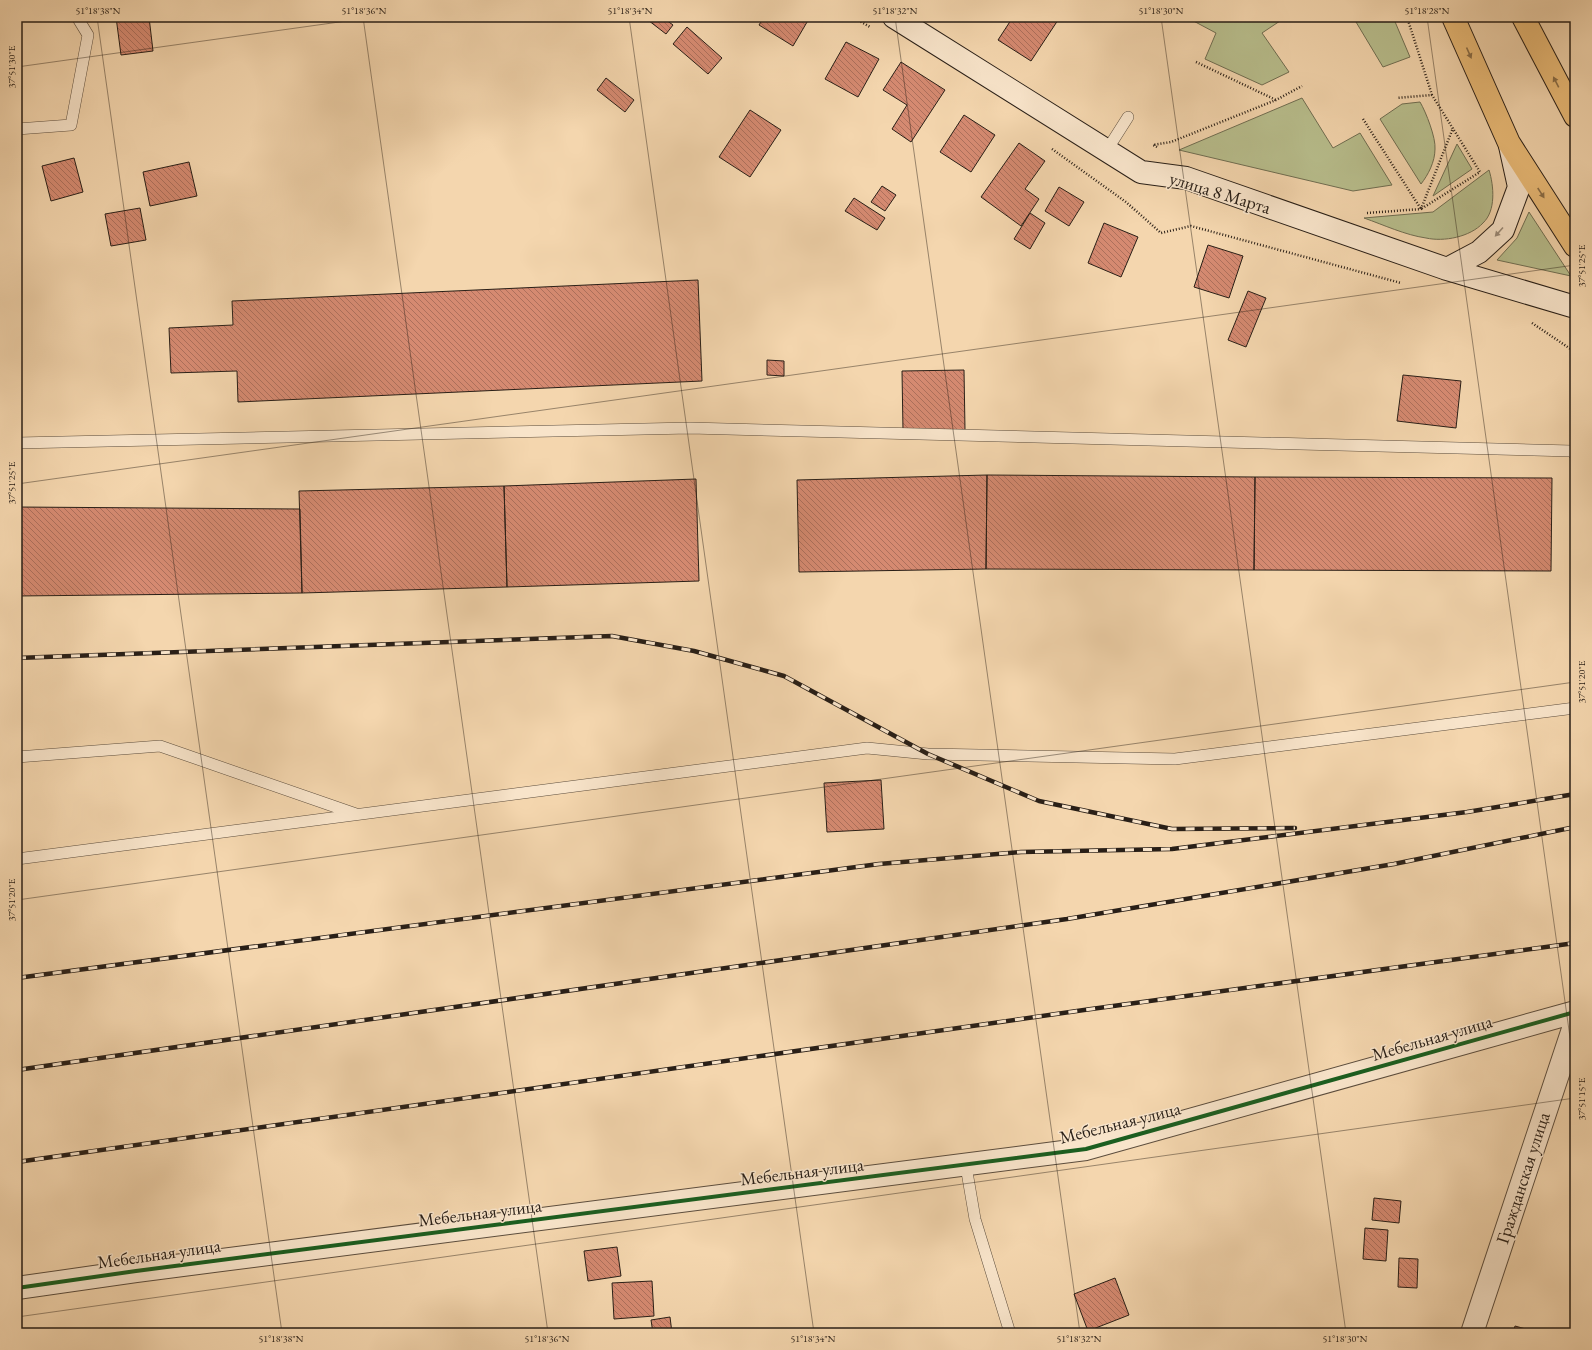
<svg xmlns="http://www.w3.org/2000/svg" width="1592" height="1350" font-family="'EB Garamond',serif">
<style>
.green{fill:#b8be8d;stroke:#706e52}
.building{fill:url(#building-back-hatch);stroke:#291f17}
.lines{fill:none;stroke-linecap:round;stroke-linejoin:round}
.service-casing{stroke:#5c4d3d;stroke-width:12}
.minor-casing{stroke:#5c4d3d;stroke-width:24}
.secondary-casing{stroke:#291f17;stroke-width:24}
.primary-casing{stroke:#291f17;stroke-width:24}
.path{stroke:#291f17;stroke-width:2.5;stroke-dasharray:1 2;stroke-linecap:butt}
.service{stroke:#f8e4ca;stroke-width:11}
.minor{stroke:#f8e4ca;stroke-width:22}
.secondary{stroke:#f8e4ca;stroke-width:22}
.primary{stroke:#eabb77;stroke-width:22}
.rail-casing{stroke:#291f17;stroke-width:4.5}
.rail{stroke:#f8e4ca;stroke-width:3;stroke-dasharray:9;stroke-linecap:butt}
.cycleway-casing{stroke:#f8e4ca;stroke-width:6}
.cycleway{stroke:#1b5e20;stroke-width:4}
.oneway{fill:#8a6d47}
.oneway2{fill:#9b8b79}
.ticks{fill:none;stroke:#291f17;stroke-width:1;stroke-opacity:0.45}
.labels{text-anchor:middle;stroke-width:3;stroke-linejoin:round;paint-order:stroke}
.street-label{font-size:18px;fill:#291f17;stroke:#f8e4ca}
.neatline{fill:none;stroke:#291f17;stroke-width:1.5}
.ticks-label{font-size:10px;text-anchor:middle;fill:#291f17}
</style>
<defs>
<pattern id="building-back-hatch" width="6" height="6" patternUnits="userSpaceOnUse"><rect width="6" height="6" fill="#d58a71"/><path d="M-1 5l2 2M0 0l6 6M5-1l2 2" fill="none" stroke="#ad705c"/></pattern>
</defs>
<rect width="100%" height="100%" fill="#f4d6ae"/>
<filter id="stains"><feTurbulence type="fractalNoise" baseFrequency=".005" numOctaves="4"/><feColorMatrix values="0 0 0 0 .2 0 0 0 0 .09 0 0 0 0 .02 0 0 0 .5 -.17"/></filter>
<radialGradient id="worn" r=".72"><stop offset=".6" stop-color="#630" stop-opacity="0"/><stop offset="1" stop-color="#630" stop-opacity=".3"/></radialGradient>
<path class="green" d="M1186 17H1286L1262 33 1289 72 1262 85 1205 59 1216 33Z
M1353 17H1393L1410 57 1383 67Z
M1302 98 1333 148 1360 133 1392 185 1353 191 1179 150Z
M1420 102C1426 112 1436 138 1435 149 1435 162 1428 175 1421 184L1380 119 1402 104Z
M1457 144 1472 169 1433 196Z
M1489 170C1494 186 1496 211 1483 223 1470 237 1444 242 1426 238 1405 235 1384 225 1364 218L1433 212Z
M1529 212 1571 276 1497 260 1517 238Z"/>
<path class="building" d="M116 17H149L153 51 121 55Z
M644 17H662L673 25 666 34Z
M764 17H810L793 46 759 25Z
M1013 17H1060L1031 61 998 40Z
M687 27 722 58 708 74 673 44Z
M846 42 879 59 858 97 825 79Z
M901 62 945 90 911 142 892 129 907 105 883 90Z
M606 78 634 100 625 112 597 90Z
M750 110 781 130 750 177 719 157Z
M964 115 995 135 971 172 940 152Z
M1019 143 1045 161 1025 189 1039 199 1021 226 981 197Z
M74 158 83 192 51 201 42 166Z
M189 162 197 196 150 206 143 172Z
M882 186 896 195 885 211 871 202Z
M1059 187 1084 202 1069 226 1045 211Z
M854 198 885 218 877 230 845 211Z
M140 208 146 240 111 246 105 214Z
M1030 213 1045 223 1030 249 1014 239Z
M1104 223 1138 237 1121 277 1088 263Z
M1208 245 1243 256 1229 298 1194 287Z
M698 280 702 381 238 402 237 371 171 373 169 328 233 325 232 301Z
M1248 291 1266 298 1246 347 1228 340Z
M767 360 784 361V376L767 375Z
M964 370 965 430 903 431 902 371Z
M1403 375 1461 381 1456 428 1397 421Z
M987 475 986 569 799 572 797 480Z
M987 475 1255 477 1254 570 986 569Z
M1255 477 1552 478 1551 571 1254 570Z
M696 479 699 581 507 587 504 486Z
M504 486 507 587 302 593 299 491Z
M17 507 300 509 302 593 17 596Z
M881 780 884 829 827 832 824 783Z
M1374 1198 1401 1201 1399 1223 1372 1220Z
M1365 1228 1388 1230 1386 1261 1363 1259Z
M617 1247 621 1276 588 1281 584 1251Z
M1399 1258 1418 1259 1417 1288 1398 1287Z
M1115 1278 1129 1315 1088 1331 1074 1294Z
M652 1281 654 1316 614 1319 612 1283Z
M670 1317 672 1333H653L651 1320Z
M1515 1326 1540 1333H1513Z
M1107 1328 1109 1333H1091Z
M1342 1330 1374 1333H1342Z"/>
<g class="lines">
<defs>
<path id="service" d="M17 129 71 125 88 35 77 17
M1107 150 1128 117
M17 443 690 428 1572 451 1575 455
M17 757 160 746 356 814
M17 859 867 748 928 754 1175 759 1575 708
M966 1166 975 1219 1010 1333"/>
<path id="minor" d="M17 1288 136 1271 1086 1149 1575 1012
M1472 1333 1575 1023"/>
<path id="secondary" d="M894 17 1141 172 1186 178 1447 269 1575 307
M1447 269 1479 252 1503 230 1519 187 1510 146"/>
<path id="primary" d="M1453 17 1509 143 1575 246
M1523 17 1575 116"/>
</defs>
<use href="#service" class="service-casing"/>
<use href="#minor" class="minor-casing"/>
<use href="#secondary" class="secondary-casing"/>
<use href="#primary" class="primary-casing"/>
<path class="path" d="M853 17 870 27
M1407 17 1432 95
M1196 62 1276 100
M1363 119 1421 209 1480 172 1432 95 1397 98
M1157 147 1153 145 1171 142 1276 100 1302 86
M1052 149 1126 202 1161 233 1191 226 1401 283
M1367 213 1421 209 1453 128
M1532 323 1575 352"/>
<use href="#service" class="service"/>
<use href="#minor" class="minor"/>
<use href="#secondary" class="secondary"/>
<use href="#primary" class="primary"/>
<defs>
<path id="rail" d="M17 658 612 636 694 651 784 676 928 754 1039 801 1172 829 1295 828
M17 978 879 864 1021 852 1172 849 1467 812 1575 794
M17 1070 1067 919 1394 864 1575 827
M17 1162 1084 1010 1575 943"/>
</defs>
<use href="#rail" class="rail-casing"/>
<use href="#rail" class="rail"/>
<defs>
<path id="cycleway" d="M17 1288 136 1271 1086 1149 1575 1012"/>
</defs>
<use href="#cycleway" class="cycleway-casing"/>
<use href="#cycleway" class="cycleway"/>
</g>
<defs><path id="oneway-solid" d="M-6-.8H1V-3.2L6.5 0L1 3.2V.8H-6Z"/></defs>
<g class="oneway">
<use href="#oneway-solid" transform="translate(1469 53) rotate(66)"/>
<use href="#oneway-solid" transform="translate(1556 82) rotate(-117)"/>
<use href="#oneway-solid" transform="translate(1541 193) rotate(57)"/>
</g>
<use class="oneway2" href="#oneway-solid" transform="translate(1499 232) rotate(132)"/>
<path class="ticks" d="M97 17 282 1333M363 17 548 1333M629 17 814 1333M895 17 1080 1333M1161 17 1346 1333M1427 17 1575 1073M17 67 375 17M17 484 1575 265M17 900 1575 682M17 1317 1575 1098"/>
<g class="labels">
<g class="street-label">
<text transform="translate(1220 193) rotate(17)" y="6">улица 8 Марта</text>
<text transform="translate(1432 1038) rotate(-16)" y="6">Мебельная улица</text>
<text transform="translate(1120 1123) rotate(-14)" y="6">Мебельная улица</text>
<text transform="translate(802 1172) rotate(-7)" y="6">Мебельная улица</text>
<text transform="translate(1523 1178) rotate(-72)" y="6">Гражданская улица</text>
<text transform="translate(480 1213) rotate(-7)" y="6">Мебельная улица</text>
<text transform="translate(159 1254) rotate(-8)" y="6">Мебельная улица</text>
</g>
</g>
<rect width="1592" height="1350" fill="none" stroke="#f4d6ae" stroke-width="44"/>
<rect x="22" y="22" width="1548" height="1306" class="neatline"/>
<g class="ticks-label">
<text x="98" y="14">51°18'38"N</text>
<text x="364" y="14">51°18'36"N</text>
<text x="630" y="14">51°18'34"N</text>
<text x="895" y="14">51°18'32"N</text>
<text x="1161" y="14">51°18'30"N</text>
<text x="1427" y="14">51°18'28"N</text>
<text transform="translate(11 67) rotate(-90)" y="4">37°51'30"E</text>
<text transform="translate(1581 266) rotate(-90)" y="4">37°51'25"E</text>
<text transform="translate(11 483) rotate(-90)" y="4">37°51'25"E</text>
<text transform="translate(1581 682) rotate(-90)" y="4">37°51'20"E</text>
<text transform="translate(11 900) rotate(-90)" y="4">37°51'20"E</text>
<text transform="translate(1581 1099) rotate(-90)" y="4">37°51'15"E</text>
<text x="281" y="1342">51°18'38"N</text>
<text x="547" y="1342">51°18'36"N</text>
<text x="813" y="1342">51°18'34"N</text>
<text x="1079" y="1342">51°18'32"N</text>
<text x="1345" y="1342">51°18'30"N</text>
</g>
<rect width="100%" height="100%" filter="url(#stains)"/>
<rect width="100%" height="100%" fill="url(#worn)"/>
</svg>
